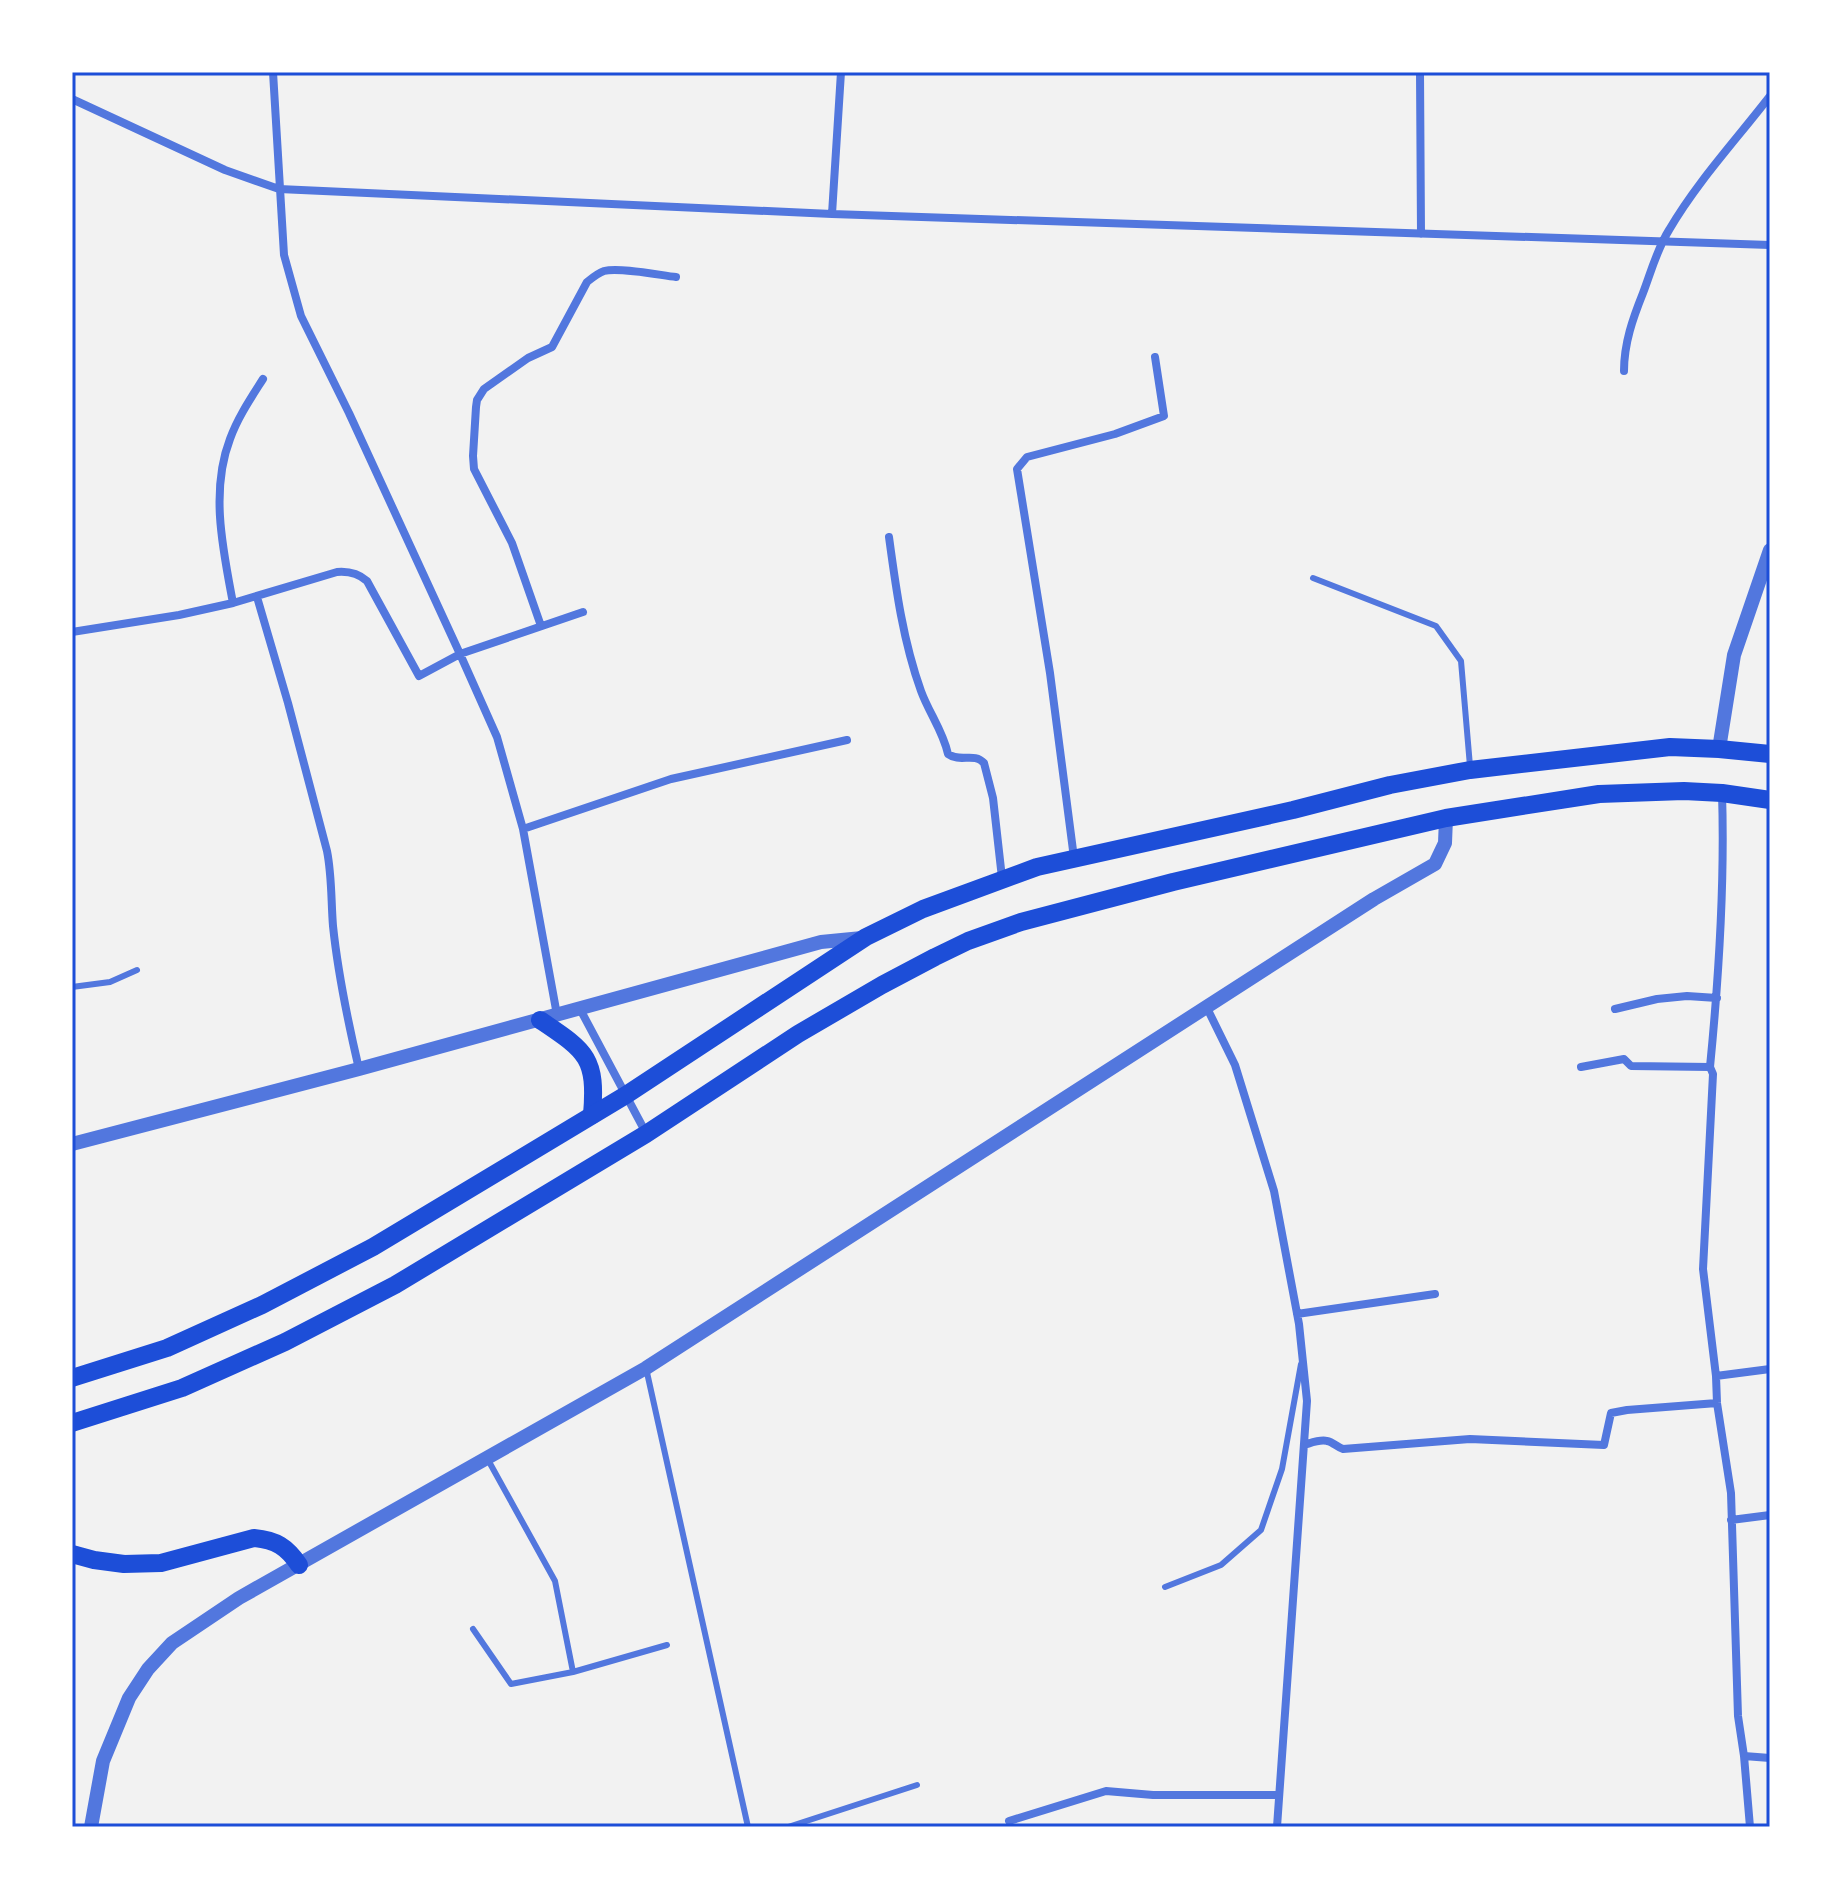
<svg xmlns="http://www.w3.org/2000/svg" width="1842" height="1899" font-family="Overpass,sans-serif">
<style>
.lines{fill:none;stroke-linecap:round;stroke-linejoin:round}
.service{stroke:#5277de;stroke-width:6}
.minor{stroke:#5277de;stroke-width:8}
.tertiary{stroke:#5277de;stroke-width:14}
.primary{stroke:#1d4ed8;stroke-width:18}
.trunk{stroke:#1d4ed8;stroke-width:18}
.neatline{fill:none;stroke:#1d4ed8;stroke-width:3}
</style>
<rect width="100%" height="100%" fill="#f2f2f2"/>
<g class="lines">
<path class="service" d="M1313 578 1436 626 1461 661 1470 766
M72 987 110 982 137 970
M646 1368 748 1827
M487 1458 555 1581 573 1672 667 1645
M1165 1587 1221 1565 1261 1530 1282 1469 1301 1364
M473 1629 511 1684 573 1672
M788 1827 917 1785"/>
<path class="minor" d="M273 72 284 255 301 316 349 413 460 654 497 737 523 829 557 1015
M1420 72 1421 234
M72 99 225 170 279 189 832 214 1770 245
M832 214 841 72
M1624 371C1624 343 1633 318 1643 293 1651 272 1657 249 1669 230 1697 182 1736 140 1770 96
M889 537C896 589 903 641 921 691 929 713 943 731 948 754 960 763 974 752 984 763L993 798 1002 878
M257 597 288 703 327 851C332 876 331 901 333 926 338 974 348 1022 359 1069
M233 603C223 550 210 491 230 439 238 417 251 398 263 379
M541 626 512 543 474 469 473 456 476 407 477 400 484 389 528 358 552 347 587 282C592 278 598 273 604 271 619 267 659 275 676 277
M72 632 179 615 233 603 337 572C349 571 358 573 367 581L419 676 460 654 583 612
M1722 793C1725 884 1719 975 1710 1067L1713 1074 1703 1269 1716 1376 1717 1403 1731 1493 1738 1716 1744 1756 1750 1827
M523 829 671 779 847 740
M1074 858 1050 673 1017 469 1027 457 1115 434 1164 416 1155 357
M1207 1008 1235 1065 1274 1191 1299 1324 1307 1401 1277 1827
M580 1009 646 1133
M1615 1009 1657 999 1687 996 1717 998
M1581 1067 1624 1059 1631 1066 1710 1067
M1297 1314 1435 1294
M1716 1376 1770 1369
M1304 1445C1311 1443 1320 1439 1327 1441 1333 1442 1337 1447 1343 1449L1470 1439 1604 1445 1611 1413 1627 1410 1717 1403
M1731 1520 1770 1515
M1744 1756 1770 1758
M1009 1821 1106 1791 1153 1795H1279"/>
<path class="tertiary" d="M1719 749 1734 655 1770 550
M72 1144 359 1069 821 942 862 938
M91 1827 103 1761 129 1698 148 1669 172 1643 239 1598 646 1368 1374 899 1435 864 1445 843 1446 818"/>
<path class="primary" d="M540 1020C586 1051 597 1057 592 1115"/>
<path class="trunk" d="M72 1378 167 1348 262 1305 373 1247 626 1095 866 937 923 909 1037 867 1293 810 1390 785 1470 770 1670 747 1719 749 1770 754
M72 1423 182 1388 285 1342 395 1285 646 1134 798 1034 882 985 935 957 968 941 1021 922 1173 882 1446 818 1599 794 1684 791 1722 793 1770 800
M72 1554 94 1560 124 1564 161 1563 254 1538C276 1540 287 1547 299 1565"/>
</g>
<rect width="1842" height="1899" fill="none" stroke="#ffffff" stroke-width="148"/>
<rect x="74" y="74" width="1694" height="1751" class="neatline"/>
</svg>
